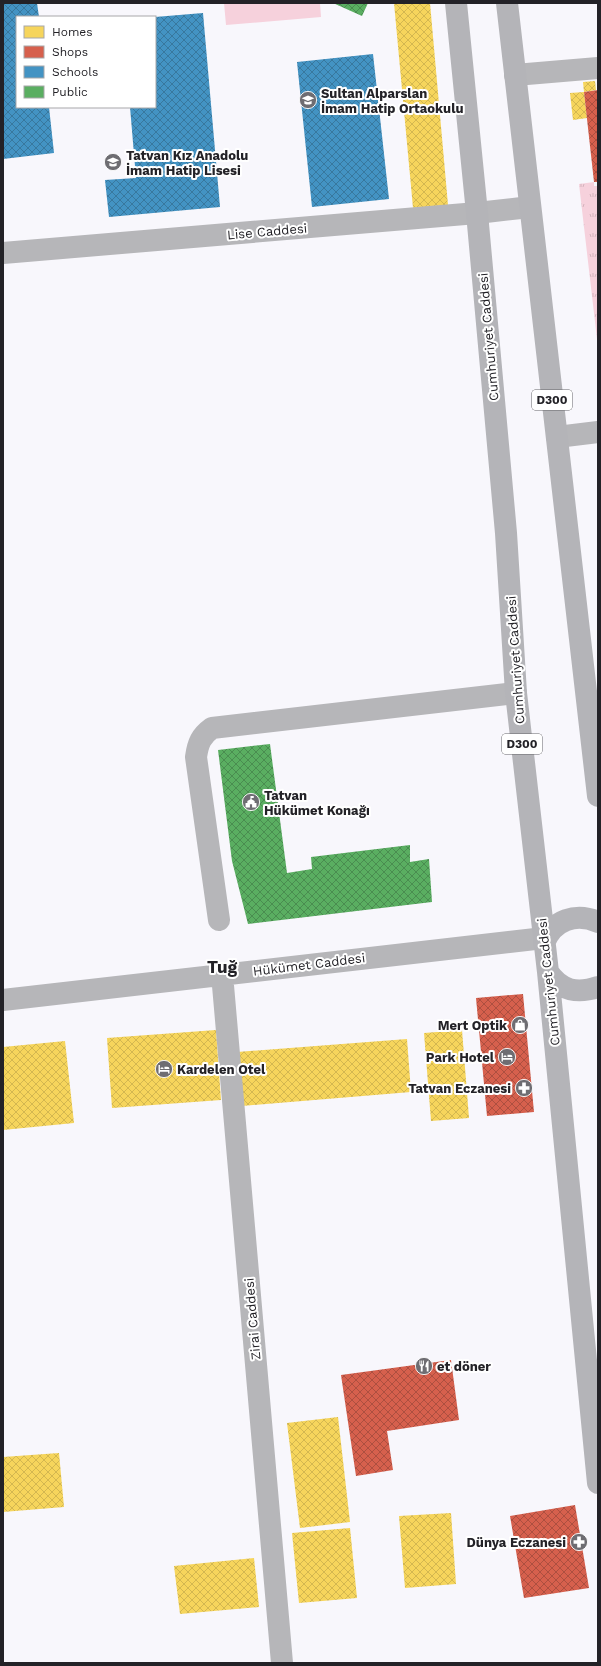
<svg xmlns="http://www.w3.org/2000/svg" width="601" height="1666" font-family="'Work Sans',sans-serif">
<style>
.grass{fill:url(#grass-tufts)}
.pitch{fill:#f6d1dc}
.homes{fill:url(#homes-cross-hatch)}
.shops{fill:url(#shops-cross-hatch)}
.schools{fill:url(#schools-cross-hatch)}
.public{fill:url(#public-cross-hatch)}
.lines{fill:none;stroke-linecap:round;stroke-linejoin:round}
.minor{stroke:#b6b6b9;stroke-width:22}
.highway{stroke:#b4b4b8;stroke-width:22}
.labels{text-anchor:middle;stroke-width:4;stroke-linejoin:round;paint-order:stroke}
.shield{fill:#fff;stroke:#656468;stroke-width:1}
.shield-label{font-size:12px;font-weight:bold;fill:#232227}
.poi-label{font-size:13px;font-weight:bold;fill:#232227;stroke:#fff;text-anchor:start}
.street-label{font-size:13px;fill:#232227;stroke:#fff}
.district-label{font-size:17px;font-weight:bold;fill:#232227;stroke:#fff}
</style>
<defs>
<pattern id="grass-tufts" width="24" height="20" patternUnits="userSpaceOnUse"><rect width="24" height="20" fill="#f6d1dc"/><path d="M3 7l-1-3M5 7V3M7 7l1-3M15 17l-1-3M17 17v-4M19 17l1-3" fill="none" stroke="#d3b3bd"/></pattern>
<pattern id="homes-cross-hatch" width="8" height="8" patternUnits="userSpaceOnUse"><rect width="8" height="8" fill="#f6d55c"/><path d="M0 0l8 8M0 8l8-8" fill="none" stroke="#d3b750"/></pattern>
<pattern id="shops-cross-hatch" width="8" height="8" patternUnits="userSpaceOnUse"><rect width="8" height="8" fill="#d6604d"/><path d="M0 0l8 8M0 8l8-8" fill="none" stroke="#ad4f40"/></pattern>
<pattern id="schools-cross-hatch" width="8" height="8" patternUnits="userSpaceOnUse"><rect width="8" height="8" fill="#4393c3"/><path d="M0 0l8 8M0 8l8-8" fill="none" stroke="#38789e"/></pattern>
<pattern id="public-cross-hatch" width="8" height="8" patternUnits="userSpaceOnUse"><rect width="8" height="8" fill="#5aae61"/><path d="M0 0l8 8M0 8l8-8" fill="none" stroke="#4a8d50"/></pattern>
</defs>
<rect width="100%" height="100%" fill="#f8f7fc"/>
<path class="grass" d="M594 182V186H598L597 339 579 184Z"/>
<path class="pitch" d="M224 3H320L321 17 226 25Z"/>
<path class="homes" d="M394 3H430L448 205 413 208Z
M595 81 596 90 584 92 583 82Z
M584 92 587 118 573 120 570 93Z
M216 1030 221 1100 112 1108 107 1038Z
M462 1030 469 1118 431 1121 424 1033Z
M407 1039 411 1092 242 1106 237 1052Z
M65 1041 74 1123 3 1130V1047Z
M338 1417 350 1522 300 1528 287 1423Z
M59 1453 64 1507 3 1512V1457Z
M451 1513 456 1584 405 1588 399 1516Z
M350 1528 357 1598 299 1603 292 1533Z
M254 1558 259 1607 180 1614 174 1566Z"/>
<path class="shops" d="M598 90V182H594L584 92Z
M523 994 534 1112 487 1116 476 998Z
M451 1360 459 1420 387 1431 393 1470 356 1476 341 1375Z
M575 1505 589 1588 524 1598 510 1516Z"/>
<path class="schools" d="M3 3H37L39 17H17V107H49L54 153 3 159Z
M203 13 220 207 109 217 105 180 136 178 130 107H155V17Z
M373 54 389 199 312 207 297 62Z"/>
<path class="public" d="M333 3H368L362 16Z
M270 744 287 873 312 869 311 857 410 845V862L429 859 432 902 248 924 232 861 218 750Z"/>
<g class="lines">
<path class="minor" d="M515 75 598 68
M3 253 477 213 530 207
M557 437 598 432
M219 920 196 757C198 743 201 736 212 728L516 693
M222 974 282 1663
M3 1000 544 938"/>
<path class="highway" d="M456 3 477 213 506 533 516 693 548 972 598 1483
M507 3 598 796
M544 943C553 920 576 912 598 922
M548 972C561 991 577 994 598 987"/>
</g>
<defs>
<symbol id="school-disc" viewBox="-11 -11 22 22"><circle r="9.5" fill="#6e6d72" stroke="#fff"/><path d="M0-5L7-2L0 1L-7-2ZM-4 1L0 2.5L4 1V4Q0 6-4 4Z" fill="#fff"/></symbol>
<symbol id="civic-disc" viewBox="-11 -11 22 22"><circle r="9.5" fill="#6e6d72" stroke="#fff"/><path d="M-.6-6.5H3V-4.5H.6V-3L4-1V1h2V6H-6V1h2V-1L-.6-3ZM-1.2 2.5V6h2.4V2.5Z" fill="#fff"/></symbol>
<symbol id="shop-disc" viewBox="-11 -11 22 22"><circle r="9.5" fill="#6e6d72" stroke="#fff"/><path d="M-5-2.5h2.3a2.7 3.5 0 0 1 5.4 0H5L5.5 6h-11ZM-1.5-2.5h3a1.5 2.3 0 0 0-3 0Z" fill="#fff"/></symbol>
<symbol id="hotel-disc" viewBox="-11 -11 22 22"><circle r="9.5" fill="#6e6d72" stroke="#fff"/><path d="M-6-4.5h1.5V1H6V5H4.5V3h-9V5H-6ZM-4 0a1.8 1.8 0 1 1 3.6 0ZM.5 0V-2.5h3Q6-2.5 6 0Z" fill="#fff"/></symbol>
<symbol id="pharmacy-disc" viewBox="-11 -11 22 22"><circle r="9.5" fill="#6e6d72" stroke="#fff"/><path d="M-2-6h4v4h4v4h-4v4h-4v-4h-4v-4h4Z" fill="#fff"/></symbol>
<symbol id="restaurant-disc" viewBox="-11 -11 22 22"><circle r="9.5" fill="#6e6d72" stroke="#fff"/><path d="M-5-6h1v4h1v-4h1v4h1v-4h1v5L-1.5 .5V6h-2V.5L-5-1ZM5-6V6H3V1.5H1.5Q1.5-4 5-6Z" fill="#fff"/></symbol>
</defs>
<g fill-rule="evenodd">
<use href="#school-disc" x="298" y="90" width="20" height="20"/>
<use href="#school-disc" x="103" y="152" width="20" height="20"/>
<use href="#civic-disc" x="241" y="792" width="20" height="20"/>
<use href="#shop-disc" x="510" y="1015" width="20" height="20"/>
<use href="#hotel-disc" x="497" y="1047" width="20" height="20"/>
<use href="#hotel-disc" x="154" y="1059" width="20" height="20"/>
<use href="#pharmacy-disc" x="514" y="1078" width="20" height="20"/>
<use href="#restaurant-disc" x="414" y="1356" width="20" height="20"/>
<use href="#pharmacy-disc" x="569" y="1532" width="20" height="20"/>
</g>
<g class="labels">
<g class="shield">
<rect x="532" y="390" width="40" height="20" rx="3"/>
<rect x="502" y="734" width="40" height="20" rx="3"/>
</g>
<g class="shield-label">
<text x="552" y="404">D300</text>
<text x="522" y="748">D300</text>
</g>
<g class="poi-label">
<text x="321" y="98">Sultan Alparslan<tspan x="321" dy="15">İmam Hatip Ortaokulu</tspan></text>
<text x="126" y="160">Tatvan Kız Anadolu<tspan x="126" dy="15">İmam Hatip Lisesi</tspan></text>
<text x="264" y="800">Tatvan<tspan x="264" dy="15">Hükümet Konağı</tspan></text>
<text x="507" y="1030" text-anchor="end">Mert Optik</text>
<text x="494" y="1062" text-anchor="end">Park Hotel</text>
<text x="177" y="1074">Kardelen Otel</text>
<text x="511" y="1093" text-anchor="end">Tatvan Eczanesi</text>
<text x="437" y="1371">et döner</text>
<text x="566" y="1547" text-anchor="end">Dünya Eczanesi</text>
</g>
<g class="street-label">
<text transform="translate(267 231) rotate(-5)" y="5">Lise Caddesi</text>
<text transform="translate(488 337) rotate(-95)" y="5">Cumhuriyet Caddesi</text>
<text transform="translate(515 660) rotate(-94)" y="5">Cumhuriyet Caddesi</text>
<text transform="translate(309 964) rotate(-7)" y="5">Hükümet Caddesi</text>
<text transform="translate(548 982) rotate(-96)" y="5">Cumhuriyet Caddesi</text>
<text transform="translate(252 1319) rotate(-95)" y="5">Zirai Caddesi</text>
</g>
<g class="district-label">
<text x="222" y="973">Tuğ</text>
</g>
</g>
<rect width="601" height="1666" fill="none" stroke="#232227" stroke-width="8"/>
<rect x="16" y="16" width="140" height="92" fill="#ffffff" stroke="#a7a7a9"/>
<rect x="24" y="26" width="20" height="12" fill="#f6d55c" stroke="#a7a7a9"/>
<text x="52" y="36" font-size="12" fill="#232227">Homes</text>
<rect x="24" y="46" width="20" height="12" fill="#d6604d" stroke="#a7a7a9"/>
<text x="52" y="56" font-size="12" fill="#232227">Shops</text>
<rect x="24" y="66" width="20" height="12" fill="#4393c3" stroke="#a7a7a9"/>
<text x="52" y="76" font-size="12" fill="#232227">Schools</text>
<rect x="24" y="86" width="20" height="12" fill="#5aae61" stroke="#a7a7a9"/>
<text x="52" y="96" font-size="12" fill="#232227">Public</text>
</svg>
